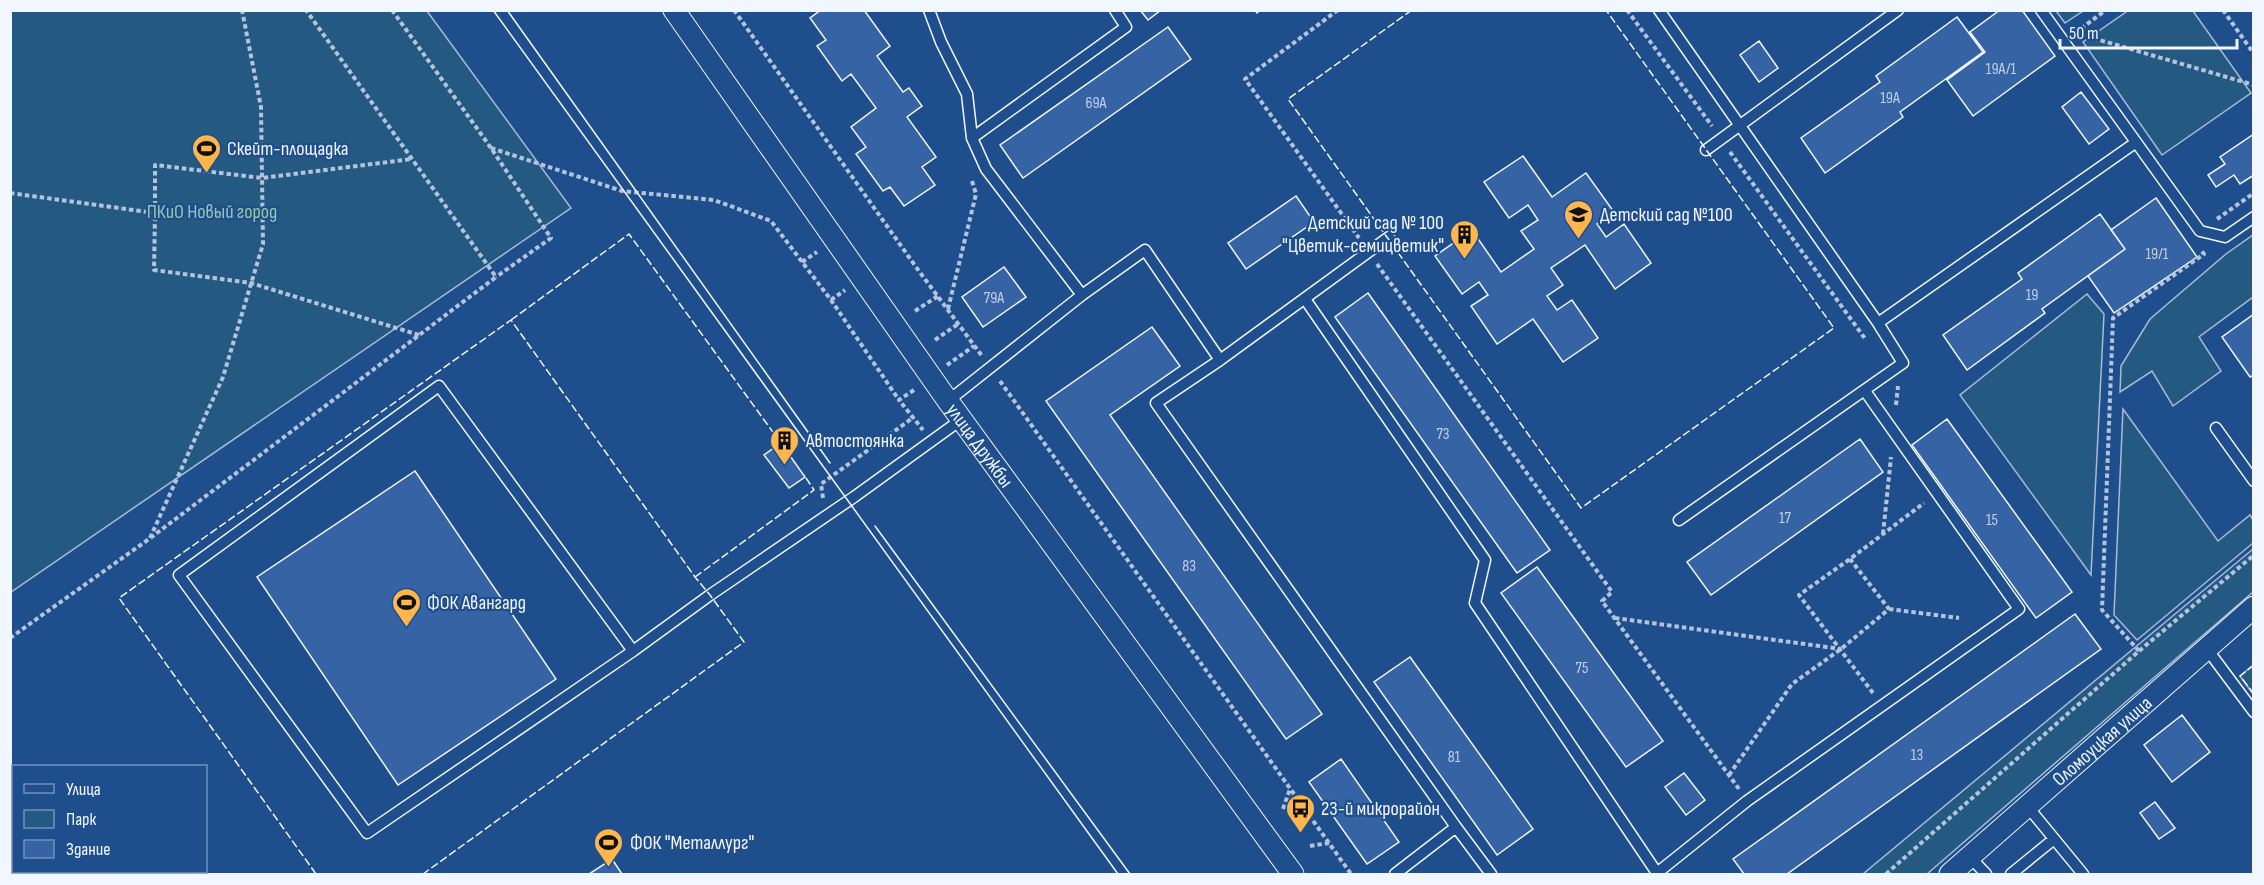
<svg xmlns="http://www.w3.org/2000/svg" width="2264" height="885" font-family="'Sofia Sans Condensed',sans-serif">
<style>
.green{fill:#245a82;stroke:#a8bbd7;stroke-width:1.5}
.building{fill:#3563a3;stroke:#f2f6ff;stroke-width:1.5}
.lines{fill:none;stroke-linecap:round;stroke-linejoin:round}
.service-casing{stroke:#f2f6ff;stroke-width:13}
.minor-casing{stroke:#f2f6ff;stroke-width:23}
.path{stroke:#b3c4dc;stroke-width:4;stroke-dasharray:4.5 3;stroke-linecap:butt}
.service{stroke:#1f4e8c;stroke-width:10}
.minor{stroke:#1f4e8c;stroke-width:21}
.tram{stroke:#f2f6ff;stroke-width:1.5}
.fence{stroke:#f2f6ff;stroke-width:1.5;stroke-dasharray:8 3;stroke-linecap:butt}
.labels{text-anchor:middle;stroke-width:4.5;stroke-linejoin:round;paint-order:stroke}
.number-label{font-size:16px;fill:#c3d1e8}
.poi-label{font-size:20px;fill:#f2f6ff;stroke:#1f4e8c;text-anchor:start}
.park-label{font-size:20px;fill:#97c8a6;stroke:#1f4e8c}
.street-label{font-size:20px;fill:#f2f6ff;stroke:#1f4e8c}
</style>
<rect width="100%" height="100%" fill="#1f4e8c"/>
<path class="green" d="M11 10 427 11 571 208 11 592Z
M2129 10 2193 11 2251 93 2162 155 2083 42Z
M2056 11H2083L2065 23Z
M2253 235V297L2199 337 2221 371 2173 406 2152 371 2120 392 2121 366 2150 319 2226 254Z
M2087 294 2104 314 2091 575 1960 395Z
M2123 409 2218 541 2250 515 2253 520V543L2137 640 2114 615Z
M2253 549V592L1927 874H1863Z
M2253 665V694L2240 676Z"/>
<path class="building" d="M821 10H864L890 46 877 56 903 92 909 88 922 106 907 117 936 157 922 167 935 185 904 206 890 187 883 191 856 154 866 147 851 127 876 108 851 74 842 81 817 46 826 40 810 18Z
M1140 10H1161L1148 20Z
M2000 10H2022L2055 56 1973 116 1947 80 1985 52 1970 32Z
M1957 17 1983 52 1900 112 1903 117 1825 173 1801 138 1880 82 1876 76Z
M1168 27 1191 59 1023 178 1000 145Z
M1759 41 1778 68 1759 82 1740 55Z
M2081 92 2109 129 2089 144 2062 107Z
M2254 134V175L2240 184 2234 175 2216 187 2208 175 2225 164 2220 157Z
M1523 156 1552 197 1586 173 1614 212 1597 224 1606 237 1624 224 1651 263 1615 289 1585 245 1551 268 1563 285 1547 296 1557 310 1572 300 1598 338 1563 362 1533 319 1497 344 1471 306 1488 295 1479 282 1462 294 1435 256 1472 230 1501 272 1534 249 1521 231 1538 220 1528 205 1509 218 1484 182Z
M1296 196 1314 222 1246 269 1228 243Z
M2156 198 2197 257 2114 313 2088 276 2125 249 2111 230Z
M2100 214 2125 249 2042 309 2045 313 1967 370 1943 335 2022 279 2018 273Z
M1004 267 1026 297 983 327 962 297Z
M1368 293 1550 550 1517 573 1335 317Z
M2254 314V375L2250 377 2222 337Z
M1152 327 1180 366 1110 415 1322 714 1286 739 1046 401Z
M1947 419 2072 592 2036 618 1912 445Z
M1860 439 1883 472 1711 595 1687 562Z
M781 443 805 477 789 488 764 455Z
M415 471 556 679 398 785 257 577Z
M1537 567 1663 741 1626 767 1501 593Z
M2075 614 2101 649 1787 874H1744L1733 859Z
M1410 657 1533 829 1497 855 1374 682Z
M2182 715 2210 752 2172 782 2144 745Z
M1341 759 1399 842 1367 864 1309 782Z
M1684 773 1705 800 1686 815 1665 787Z
M2155 802 2175 828 2159 839 2140 813Z
M612 859 622 874H589Z"/>
<g class="lines">
<defs>
<path id="service" d="M929 10 941 42 967 94 972 138 986 169 1082 295
M1659 10 1878 323 1903 363 1679 520
M2041 10 2200 231 2225 237 2254 217
M972 138 1126 27 1115 10
M1706 150 1898 10
M1305 299 1485 560 1475 603 1657 873
M1878 323 2135 143
M1220 360 1389 237
M948 401 1082 295 1145 250 1220 360 1156 403 1456 827 1395 874
M2216 428 2254 481
M2207 649 2254 712
M633 651 367 833 179 575 439 386 633 651 710 595 854 497 962 419
M2028 807 2083 874
M1456 827 1491 874
M1970 857 1986 874
M1658 874 1657 873 1747 801 2019 609 1865 391
M2011 874 2054 839"/>
<g id="minor">
<path id="s1" d="M674 10 948 401 1293 874"/>
<path id="s2" d="M1950 874 2254 607"/>
</g>
</defs>
<use href="#service" class="service-casing"/>
<use href="#minor" class="minor-casing"/>
<path class="path" d="M392 10 491 148 551 238 496 277
M734 10 916 267 982 356
M1338 10 1245 79 1359 238
M1627 10 1712 126
M2223 10 2254 54
M2075 33 2106 10
M2079 34 2254 85
M491 148 622 191 714 200 771 221 831 300 899 400
M1730 152 1866 340
M10 193 155 213 154 270 251 283 419 335
M155 213V165L262 178 412 159
M2217 219 2254 193
M802 262 817 252
M1377 264 1612 592 1602 601 1739 789
M831 300 845 290
M948 309 976 194 972 181
M915 311 938 296
M935 340 958 324
M947 365 974 346
M1000 381 1351 874
M914 390 899 400 923 430
M1896 405 1898 386
M823 498 821 484 914 417
M1883 534 1891 457
M150 538 223 377 263 244 261 107 242 10
M1889 609 1959 618
M1615 618 1841 649
M10 638 149 539 496 277 306 10
M2139 651 2102 610 2113 318 2204 254 2200 249
M1873 693 1799 595 1850 559 1924 503
M1729 775 1792 684 1841 649 1889 609 1850 559
M1283 809 1290 789
M1310 846 1329 843
M1886 874 2139 651 2254 555"/>
<use href="#service" class="service"/>
<use href="#minor" class="minor"/>
<path class="tram" d="M493 10 1118 874
M507 10 830 463
M875 526 1130 874"/>
<path class="fence" d="M1255 10 1257 13 1260 10
M1412 10 1288 99 1581 508 1834 328 1606 10
M511 320 629 234 783 446
M695 577 814 490 804 475
M2254 665 2240 676 2254 694
M316 874 119 598 511 320 695 577 710 595 744 642 423 874"/>
</g>
<defs>
<symbol id="stadium-pin" viewBox="-11 -11 22 30"><path d="M0 17L-7.5 6A9.5 9.5 0 1 1 7.5 6Z" fill="#ffb74d" stroke="#1f4e8c"/><path d="M0-5a6.5 5 0 1 0 0 10a6.5 5 0 1 0 0-10ZM-3.5-1.8h7v3.6h-7Z" fill="#111"/></symbol>
<symbol id="school-pin" viewBox="-11 -11 22 30"><path d="M0 17L-7.5 6A9.5 9.5 0 1 1 7.5 6Z" fill="#ffb74d" stroke="#1f4e8c"/><path d="M0-5L7-2L0 1L-7-2ZM-4 1L0 2.5L4 1V4Q0 6-4 4Z" fill="#111"/></symbol>
<symbol id="building-pin" viewBox="-11 -11 22 30"><path d="M0 17L-7.5 6A9.5 9.5 0 1 1 7.5 6Z" fill="#ffb74d" stroke="#1f4e8c"/><path d="M-4-6H4V6H1V3H-1V6H-4ZM-2.5-4.3h1.7v1.8h-1.7ZM.8-4.3h1.7v1.8H.8ZM-2.5-1h1.7V.8h-1.7ZM.8-1h1.7V.8H.8Z" fill="#111"/></symbol>
<symbol id="bus-pin" viewBox="-11 -11 22 30"><path d="M0 17L-7.5 6A9.5 9.5 0 1 1 7.5 6Z" fill="#ffb74d" stroke="#1f4e8c"/><path d="M-5-6H5V4H4V6H2V4H-2V6H-4V4H-5ZM-3.5-4V0h7V-4ZM-3.5 1.2v1.5H-2V1.2ZM2 1.2v1.5H3.5V1.2Z" fill="#111"/></symbol>
</defs>
<g fill-rule="evenodd">
<use href="#stadium-pin" x="190" y="132" width="33" height="45"/>
<use href="#school-pin" x="1562" y="198" width="33" height="45"/>
<use href="#building-pin" x="1448" y="218" width="33" height="45"/>
<use href="#building-pin" x="768" y="424" width="33" height="45"/>
<use href="#stadium-pin" x="390" y="586" width="33" height="45"/>
<use href="#bus-pin" x="1284" y="792" width="33" height="45"/>
<use href="#stadium-pin" x="592" y="826" width="33" height="45"/>
</g>
<g class="labels">
<g class="number-label">
<text x="2001" y="74">19А/1</text>
<text x="1890" y="103">19А</text>
<text x="1096" y="108">69А</text>
<text x="2157" y="259">19/1</text>
<text x="2032" y="300">19</text>
<text x="994" y="303">79А</text>
<text x="1443" y="439">73</text>
<text x="1785" y="523">17</text>
<text x="1992" y="525">15</text>
<text x="1189" y="571">83</text>
<text x="1582" y="673">75</text>
<text x="1917" y="760">13</text>
<text x="1454" y="762">81</text>
</g>
<g class="poi-label">
<text x="227" y="155">Скейт-площадка</text>
<text x="1600" y="221">Детский сад №100</text>
<text x="1444" y="229" text-anchor="end">Детский сад № 100<tspan x="1444" dy="23">"Цветик-семицветик"</tspan></text>
<text x="806" y="447">Автостоянка</text>
<text x="427" y="609">ФОК Авангард</text>
<text x="1321" y="815">23-й микрорайон</text>
<text x="630" y="849">ФОК "Металлург"</text>
</g>
<g class="park-label">
<text x="212" y="218">ПКиО Новый город</text>
</g>
<g class="street-label">
<text dy="7" stroke="none"><textPath href="#s1" startOffset="532">улица Дружбы</textPath></text>
<text dy="7" stroke="none"><textPath href="#s2" startOffset="202">Оломоуцкая улица</textPath></text>
</g>
</g>
<rect width="2264" height="885" fill="none" stroke="#f2f6ff" stroke-width="24"/>
<rect x="12" y="765" width="195" height="108" fill="#1f4e8c" stroke="#7391ba" stroke-width="1.5"/>
<rect x="24" y="784" width="30" height="9" fill="#1f4e8c" stroke="#7391ba" stroke-width="1.5"/>
<text x="66" y="795" font-size="18" fill="#f2f6ff">Улица</text>
<rect x="24" y="810" width="30" height="18" fill="#245a82" stroke="#7391ba" stroke-width="1.5"/>
<text x="66" y="825" font-size="18" fill="#f2f6ff">Парк</text>
<rect x="24" y="840" width="30" height="18" fill="#3563a3" stroke="#7391ba" stroke-width="1.5"/>
<text x="66" y="855" font-size="18" fill="#f2f6ff">Здание</text>
<path d="M2060 39v9h177v-9" fill="none" stroke="#f2f6ff" stroke-width="3"/>
<text x="2069" y="39" font-size="18" fill="#f2f6ff" stroke="#1f4e8c" stroke-width="4.5" paint-order="stroke">50 m</text>
</svg>
